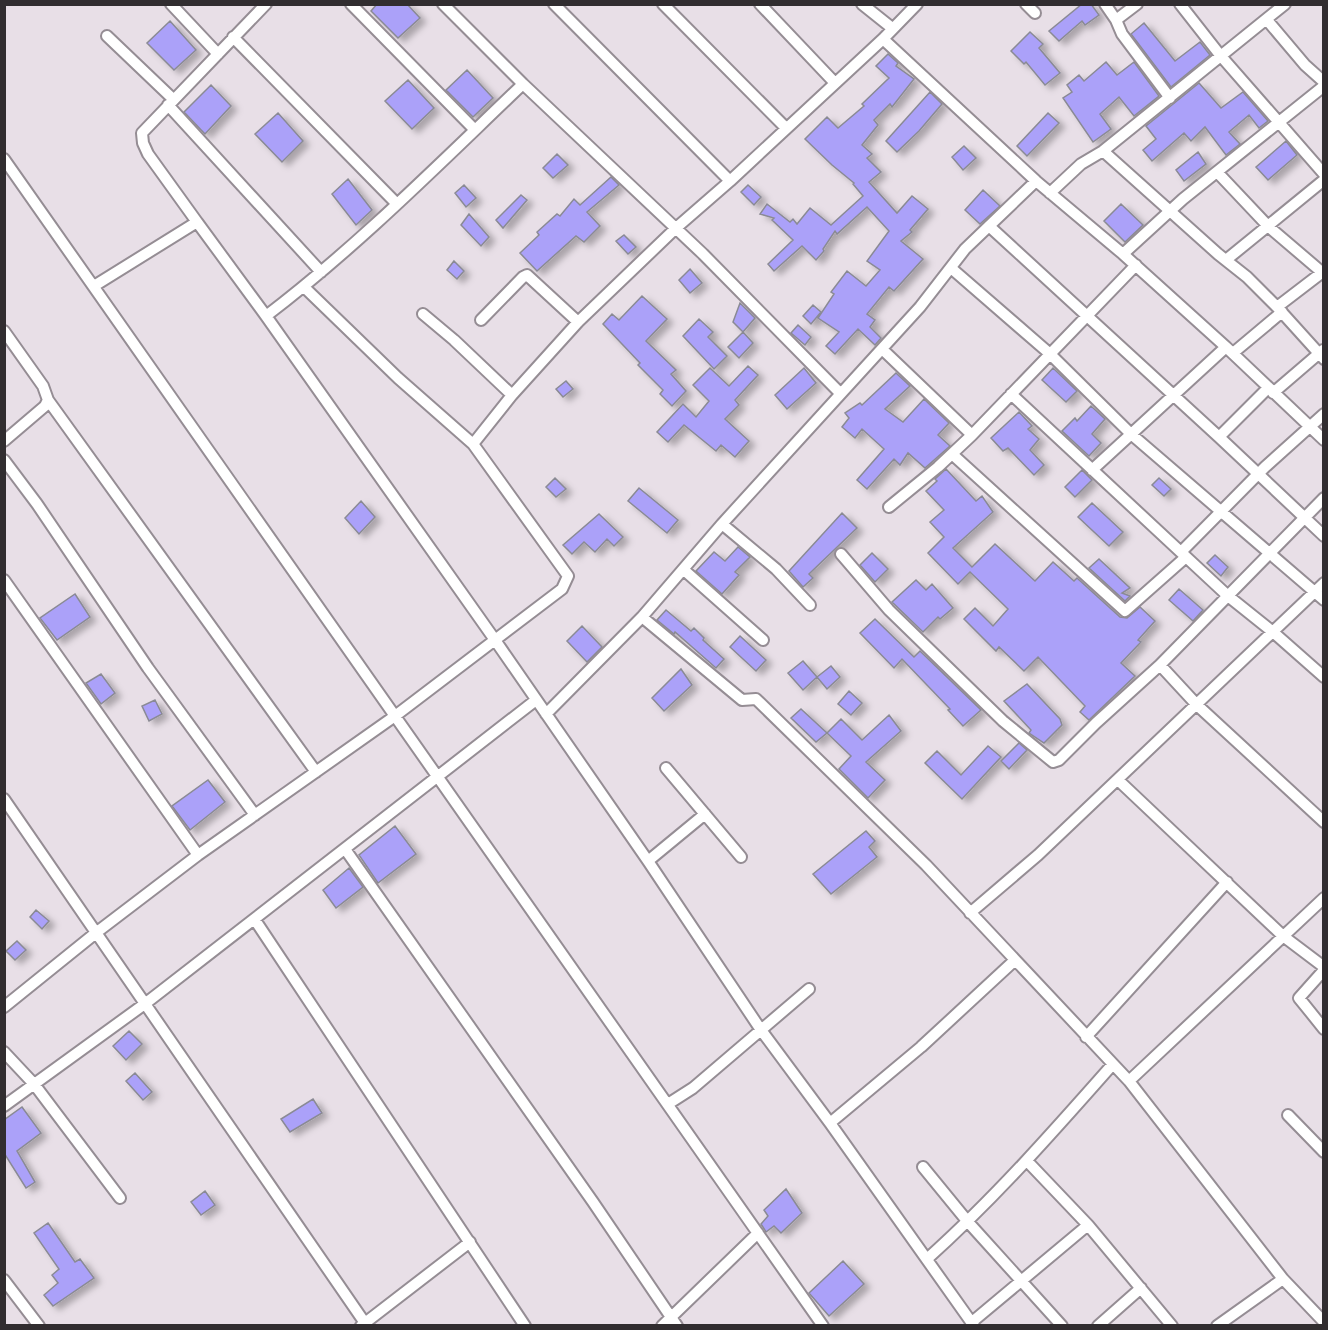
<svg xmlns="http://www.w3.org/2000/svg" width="1328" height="1330" font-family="Mulish,sans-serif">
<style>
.building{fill:#aba1f9;stroke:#8a8a94;stroke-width:1.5;filter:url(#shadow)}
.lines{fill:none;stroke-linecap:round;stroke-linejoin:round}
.street-casing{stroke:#958d94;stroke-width:14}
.street{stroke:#fff;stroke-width:10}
</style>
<defs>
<filter id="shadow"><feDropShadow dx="6" dy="4" stdDeviation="3" flood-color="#0004"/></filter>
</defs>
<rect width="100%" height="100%" fill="#e8dfe7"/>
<path class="building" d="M377 4H407L420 18 398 38 371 11Z
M1082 4H1091L1099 15 1085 25 1082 21 1059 41 1049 31Z
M170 21 196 50 174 70 147 43Z
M1144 23 1175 61 1200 42 1210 55 1171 87 1131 34Z
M1030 32 1043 44 1039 48 1060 73 1045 85 1026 62 1024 64 1011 51Z
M888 54 898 63 896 66 914 79 892 107 890 104 874 120 878 125 862 145 872 154 867 158 881 172 869 182 897 213 912 196 928 209 910 230 912 232 901 241 923 259 894 291 889 287 867 314 875 320 870 327 881 338 875 345 858 329 835 354 826 346 839 332 818 318 834 294 831 292 847 271 866 286 880 270 867 261 889 231 867 207 837 234 835 231 823 249 824 251 816 260 802 246 774 271 768 264 793 240 772 220 774 218 760 214 767 204 790 222 793 219 797 224 810 208 831 225 863 196 853 184 854 183 832 165 805 139 827 117 838 128 864 106 862 104 889 78 876 66Z
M1106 62 1117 75 1134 62 1159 96 1134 116 1119 97 1100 114 1111 129 1093 142 1063 98 1072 92 1067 85 1079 75 1084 81Z
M467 70 493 98 473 117 446 90Z
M408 80 434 108 412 129 385 101Z
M1199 83 1221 108 1243 92 1268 121 1259 128 1249 115 1229 132 1240 144 1226 155 1205 127 1191 141 1184 133 1152 161 1143 150 1156 139 1146 126Z
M211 85 231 106 205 134 184 112Z
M930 92 942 104 919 131 897 152 886 141Z
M278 113 303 141 282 162 255 134Z
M1048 113 1059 123 1027 156 1017 146Z
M1286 141 1297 155 1268 180 1256 167Z
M964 146 976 158 963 170 952 157Z
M1198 152 1206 164 1184 181 1176 170Z
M557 154 568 165 553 178 543 168Z
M611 177 619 185 587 212 600 226 584 242 576 236 537 271 520 253 539 235 537 232 557 214 560 216 574 199 580 205Z
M348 179 372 210 356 225 332 194Z
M464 185 476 198 466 207 455 193Z
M748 185 761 197 754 205 741 192Z
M983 190 1000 206 980 224 965 210Z
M521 195 527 200 503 228 496 220Z
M1121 204 1143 225 1125 242 1104 221Z
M469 214 489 237 481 246 461 225Z
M624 235 636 247 628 254 616 241Z
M454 261 464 271 457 279 447 270Z
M690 269 702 283 690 293 679 280Z
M642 296 667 319 646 341 676 370 671 374 686 391 672 406 660 394 663 390 638 365 640 363 603 324 612 314 619 320Z
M740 303 755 318 743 332 733 322Z
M813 305 821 312 811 324 803 316Z
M699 319 713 332 708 337 727 356 714 369 683 336Z
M798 325 811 337 805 345 791 333Z
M743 332 753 343 739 358 728 347Z
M748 366 758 375 735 400 739 405 725 419 749 441 735 457 721 445 716 451 684 425 668 442 657 432 683 404 696 417 709 401 693 385 710 368 729 386Z
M804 368 816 383 787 409 775 395Z
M1053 368 1077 391 1066 402 1042 380Z
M896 373 910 386 885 409 903 422 924 399 949 423 938 435 950 446 925 468 908 453 900 465 894 459 867 489 857 480 884 449 862 429 855 438 842 427 849 418 845 413 860 403 862 405Z
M566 381 573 389 563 397 556 389Z
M1091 406 1105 419 1092 434 1101 443 1089 456 1062 431 1075 418 1077 421Z
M1019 412 1032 426 1028 429 1039 439 1030 450 1044 465 1034 475 1008 448 1003 451 991 438Z
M946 469 976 501 982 496 993 512 953 548 972 567 995 544 1035 581 1053 562 1074 581 1077 578 1120 617 1127 618 1140 607 1155 621 1138 640 1141 642 1121 663 1135 676 1089 720 1080 712 1085 706 1038 657 1024 671 999 647 996 651 964 619 975 608 993 626 1008 609 970 572 958 584 928 553 944 537 930 522 944 510 926 491 937 481 935 479Z
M1082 470 1092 480 1075 497 1065 487Z
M555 478 566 489 556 497 546 487Z
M1159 478 1171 489 1164 496 1152 485Z
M639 488 678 520 667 533 628 501Z
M361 501 375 517 359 534 345 518Z
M1092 503 1123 532 1109 546 1078 517Z
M842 513 857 528 809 574 813 578 803 587 789 571Z
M599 514 623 537 614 546 607 539 595 552 584 542 572 554 563 545Z
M738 547 750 557 735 572 739 575 722 594 696 571 714 552 725 561Z
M872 553 888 569 875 582 860 565Z
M1215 555 1228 567 1221 576 1207 563Z
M1099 559 1130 588 1122 593 1130 596 1125 601 1089 568Z
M916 580 926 590 932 584 953 608 940 619 938 617 923 632 892 602Z
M1179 589 1203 610 1193 621 1169 600Z
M75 594 90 617 57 640 40 618Z
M666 610 691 631 694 628 704 638 703 640 724 659 716 668 675 632 674 634 657 620Z
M875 619 914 657 920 651 981 710 963 726 948 710 950 709 902 659 894 668 860 633Z
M582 626 602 647 587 662 567 641Z
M740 636 766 660 756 671 730 647Z
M803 661 817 677 803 690 788 673Z
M831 666 840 677 827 689 817 677Z
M681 669 692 685 664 711 652 698Z
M101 674 115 693 101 704 86 683Z
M1027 684 1060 719 1062 725 1044 743 1029 733 1031 730 1004 701Z
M849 691 862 703 851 715 838 704Z
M155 700 162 714 149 721 142 706Z
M801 709 827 733 816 742 791 718Z
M889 715 901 731 866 762 885 780 868 798 839 769 851 756 827 733 841 719 862 740Z
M1019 743 1027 750 1009 769 1001 761Z
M988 746 1001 757 962 799 925 763 937 751 961 775Z
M208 780 225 802 190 830 172 806Z
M395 826 416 854 378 883 359 855Z
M866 831 875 841 869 847 877 857 831 894 813 874Z
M349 868 363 887 336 908 323 890Z
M36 910 49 921 42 929 30 917Z
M17 941 26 950 15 960 6 951Z
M129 1031 142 1044 126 1060 113 1046Z
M135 1073 152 1092 143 1100 126 1081Z
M313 1099 322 1113 290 1132 281 1119Z
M22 1107 41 1133 17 1151 35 1182 26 1188 4 1153V1120Z
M786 1189 802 1213 781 1233 774 1226 766 1232 761 1224 768 1216 764 1210Z
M205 1191 215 1205 201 1215 191 1202Z
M48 1223 75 1262 80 1259 94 1278 53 1306 44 1295 58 1283 52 1275 59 1269 34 1233Z
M843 1261 864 1284 829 1316 809 1293Z"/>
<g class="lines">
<defs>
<path id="street" d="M171 4 218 54
M351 4 475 130
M443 4 523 84 703 254 840 393
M554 4 730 181
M663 4 786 128
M760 4 835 83
M862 4 892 28
M1026 4 1035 13
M1105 4 1116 20 1122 34 1170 98
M1180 4 1220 55 1324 174
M1116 20 1137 4
M1267 20 1305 65 1324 82
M107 36 173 99
M233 37 397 204
M883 39 1036 181 1123 254 1226 347 1324 440
M168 105 321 272
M1103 151 1218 254 1247 277 1277 307 1324 359
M4 159 823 1326
M1217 172 1269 227 1324 274
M1050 193 1081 164 1103 151 1285 4
M197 222 148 154 143 143 142 133 266 4
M989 226 1219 437 1324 536
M1123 254 1183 199 1324 86
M1226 260 1324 180
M951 268 1049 353 1131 434 1324 600
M94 286 197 222 266 316 495 640 648 861 761 1030 830 1123 974 1326
M1277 307 1324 271
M423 314 454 340 512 395
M266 316C358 246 439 164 523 84
M481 320 523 277 527 275 578 322
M4 331 43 386 48 400 45 406 4 441
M882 349 972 435
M1233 353 1282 312
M1273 393 1323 350
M1011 394 1228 596 1273 632 1324 677
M48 400 316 772
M1219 437 1268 388
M473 444 512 395 578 322 676 228 730 181 883 39 917 4
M952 454 1125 611 1186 557
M4 460 37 504 148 668 255 815
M1092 470 1226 347
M889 507 938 467 972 435 1136 265
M722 524 776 569 810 605
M1181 552 1265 467 1324 414
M841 554 889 610 1003 721 1053 762 1059 760 1096 723 1160 665 1324 498
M684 570 763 640
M4 580 198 855
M642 617 742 700 756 699 926 865 1129 1081 1283 1279 1324 1322
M1160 665 1197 705 1324 822
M546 714 642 617 722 524 920 307 965 249 1036 181
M666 768 741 857
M1118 780 1283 936 1324 967
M4 799 367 1326
M345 849 593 1202 677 1326
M648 861 705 814
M970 913 1038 855 1324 583
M255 920 525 1326
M1324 970 1299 998 1324 1029
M4 1007 97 932 198 855 395 716 562 589 568 576 473 444 398 378 304 287
M1086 1037 1227 882
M4 1052 34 1084 120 1198
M1129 1081 1324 898
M668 1104 693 1088 809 989
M4 1106 146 1003 536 700
M1288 1115 1324 1152
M830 1123 921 1047 1014 961
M1027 1161 1088 1225 1172 1326
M923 1167 968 1222 1062 1326
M927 1259C994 1199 1053 1132 1113 1064
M4 1280 39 1326
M972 1322 1088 1225
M361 1326 470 1242
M662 1326 758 1233
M1098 1326 1141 1288
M1217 1326 1283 1279"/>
</defs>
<use href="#street" class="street-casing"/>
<use href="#street" class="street"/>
</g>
<rect width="1328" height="1330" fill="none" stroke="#312d30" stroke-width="12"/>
</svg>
